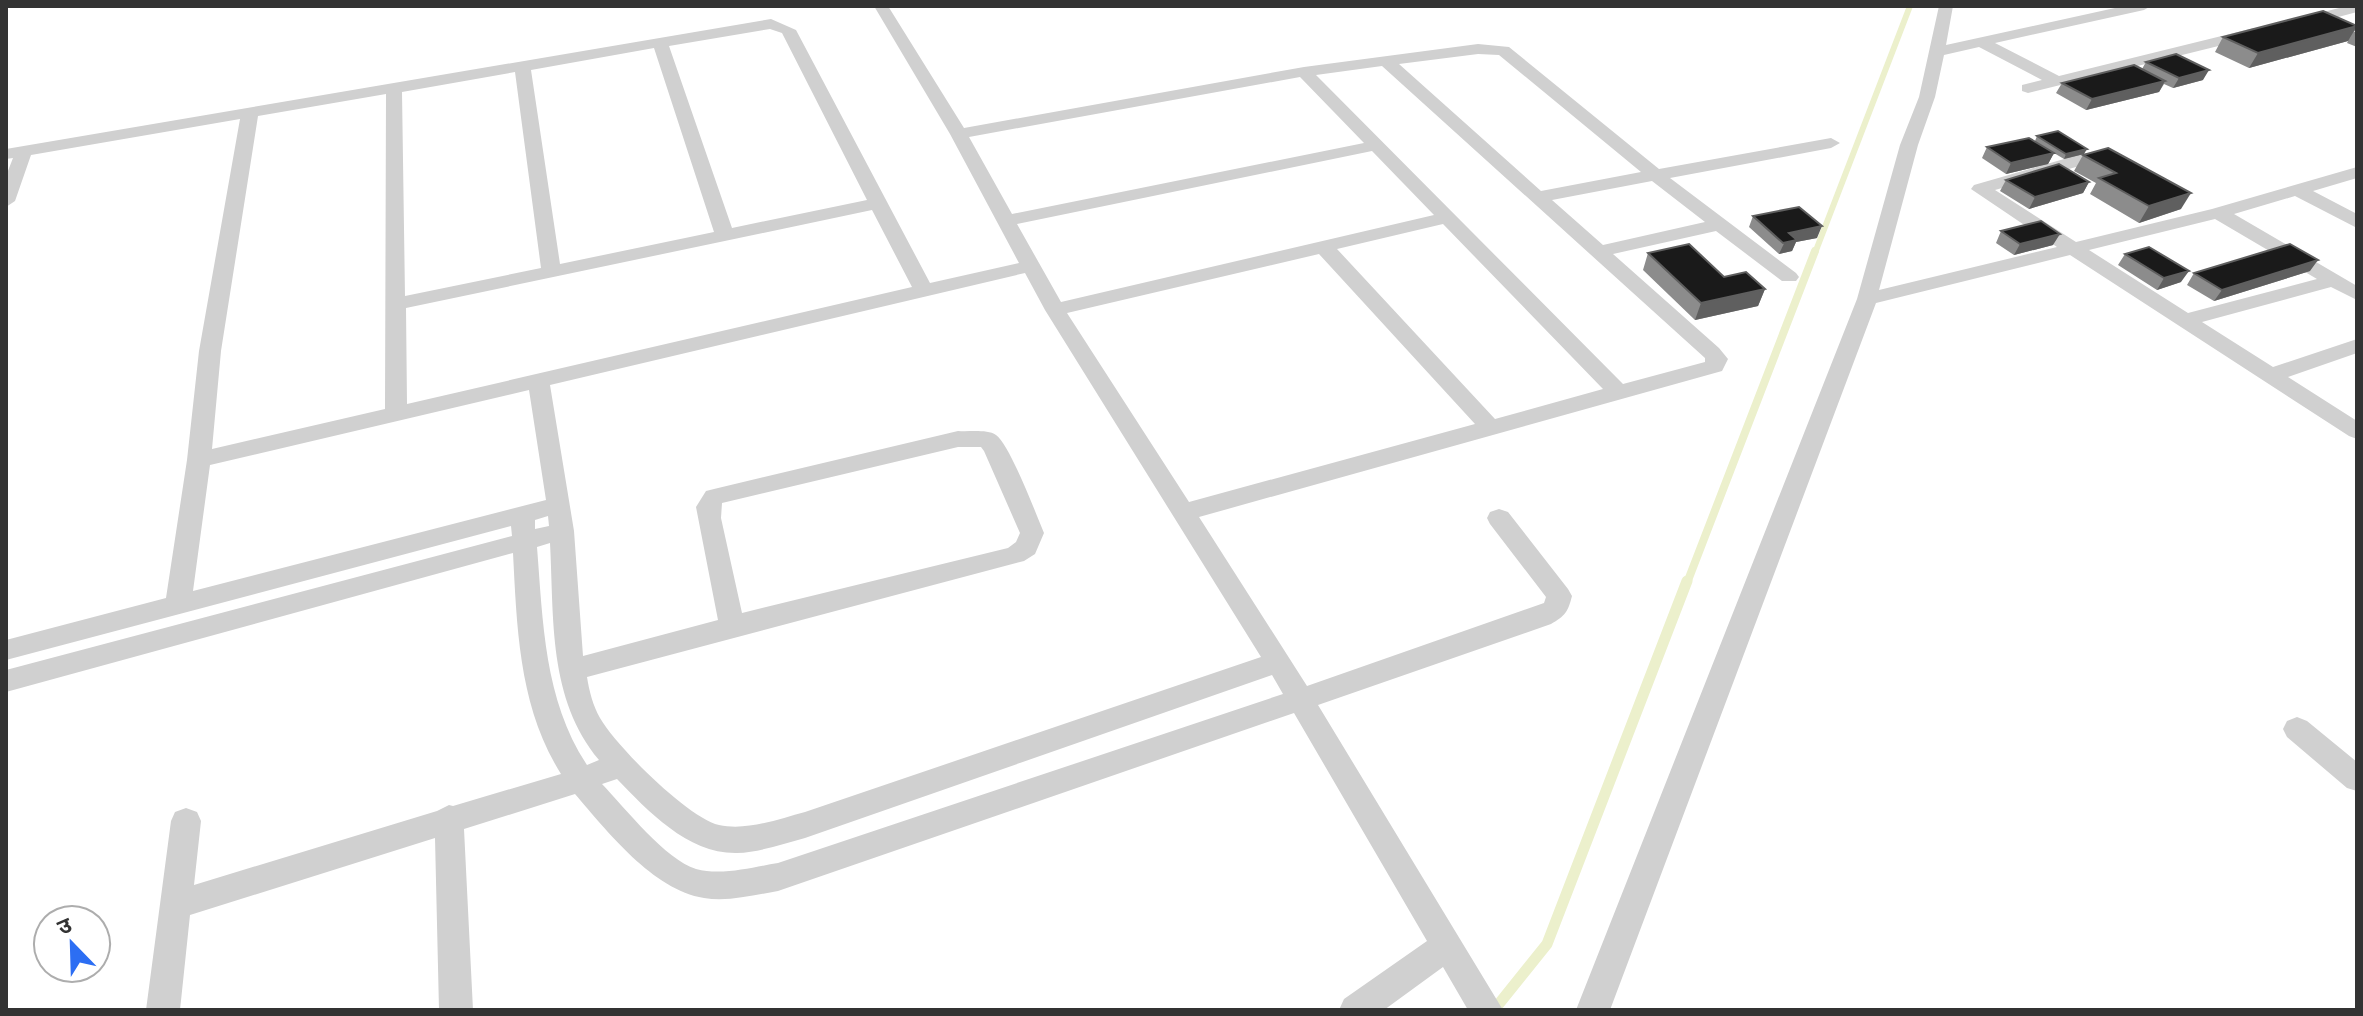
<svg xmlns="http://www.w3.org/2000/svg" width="2363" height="1016" font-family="'PT Sans Narrow','Noto Sans Devanagari',sans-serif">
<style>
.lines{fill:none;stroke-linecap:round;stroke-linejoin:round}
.stream-far2{stroke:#ecf0cc;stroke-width:6}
.stream-far1{stroke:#ecf0cc;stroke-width:8}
.stream{stroke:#ecf0cc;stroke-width:11}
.street{fill:#d0d0d0;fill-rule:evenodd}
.wall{fill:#8c8c8c}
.shaded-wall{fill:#5f5f5f}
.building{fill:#1a1a1a;stroke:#5f5f5f;stroke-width:2}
</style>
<rect width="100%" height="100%" fill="#fff"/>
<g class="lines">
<path class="stream-far2" d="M1815 253 1910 6"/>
<path class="stream-far1" d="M1687 583 1815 251"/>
<path class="stream" d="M1494 1010 1547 944 1687 581"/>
<path class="street" d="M874 6H888L964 128 1304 67 1478 44 1509 47 1659 169 1831 138 1840 143 1831 148 1670 178 1796 273 1799 277 1796 281H1782L1716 231 1613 254 1719 348 1728 359 1722 371 1199 517 1307 686 1544 603 1546 597 1490 524 1487 518 1490 512 1499 509 1508 512 1568 589 1572 596C1568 612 1565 616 1551 624L1318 705 1503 1010H1468L1443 967 1384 1010H1339L1344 999 1427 941 1294 713 778 891C754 895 728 902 704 898 653 890 607 831 575 794L464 829 473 1010H439L435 838 190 915 180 1010H146L171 821 175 812 186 808 197 812 201 821 194 885 437 811 449 805 453 806 561 774C519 707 517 629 513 553L6 692V670L512 536 511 526 6 660V640L166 598 187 460 199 351 240 119 31 155 15 201 6 207V176L13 158 6 159V149L771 19 796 30 930 283 1019 263 950 134ZM770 29 782 33 867 200 732 228 669 46ZM654 48 714 232 560 264 531 70ZM1478 54 1499 55 1641 172 1541 191 1399 64ZM1382 66 1705 358V362L1623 384 1316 75ZM515 72 541 268 405 296 402 92ZM1300 77 1364 143 1012 214 969 137ZM386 94 385 409 212 449 221 351 258 116ZM1372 151 1434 215 1061 302 1017 224ZM1652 181 1705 222 1603 245 1552 200ZM872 210 912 287 407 404 406 308ZM1443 224 1603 389 1495 419 1337 249ZM1319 254 1475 424 1189 502 1067 313ZM1025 273 1045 310 1261 657 805 812C779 819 747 831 719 825 688 818 616 746 600 718 593 706 589 690 587 677L1024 561 1035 554 1044 533C1036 514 1010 445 996 435 987 429 969 432 958 431L714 489 706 491 696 507 718 620 583 656 574 531 550 385ZM529 390 546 500 193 591 210 465ZM958 447H981L984 451 1020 533 1016 542 1008 548 742 613 721 518 722 503ZM548 516 549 526 535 529V520ZM550 543C554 619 548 699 599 760L587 765C544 700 543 622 537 547ZM1272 675 1283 694 778 863C753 867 722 876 696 869 666 860 625 808 602 784L617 779C648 811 688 854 737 853 760 852 783 844 805 838Z
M1939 6H1953L1946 45 2124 6H2151L2144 10 1995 43 2059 76 2254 28 2262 33 2259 36 2028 93 2022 91V85L2042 80 1979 47 1944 55 1935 97 1918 145 1879 290 2057 247 1971 189 1974 185 2085 153H2097L2100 157 2097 161 1995 190 2076 242 2212 209 2357 167V178L2313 191 2357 214V228L2295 196 2234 214 2357 286V300L2331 287 2202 322 2273 367 2357 339V353L2288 377 2357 421V439L2349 436 2070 255 1876 303 1610 1010H1576L1857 299 1900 145 1919 97ZM2215 219 2317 279 2188 313 2089 250Z
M2347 6H2357V12L2301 27 2293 22 2296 19Z
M2297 717 2307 721 2357 762V791L2347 788 2287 737 2283 729 2287 721Z"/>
</g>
<path class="wall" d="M2357 25V28L2354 32H2357V47L2347 43 2348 41 2249 68 2215 52 2223 37Z
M2146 62 2203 80 2173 88 2164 84 2159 92 2086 110 2056 93 2062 83 2142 69Z
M2037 136 2084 154 2064 159 2054 153 2048 164 2006 174 1982 158 1987 147 2035 141Z
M2083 155 2181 209 2139 223 2090 194 2096 183 2074 171Z
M2006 180 2089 182 2083 193 2029 209 2000 191Z
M1753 216 1817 238 1796 242 1792 251 1779 254 1749 227Z
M2001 231 2053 245 2014 255 1996 243Z
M1648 253 1765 289 1758 306 1695 320 1643 270Z
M2125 254 2181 282 2157 290 2118 265Z
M2310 271 2214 301 2187 285 2194 273Z"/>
<path class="shaded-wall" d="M2357 26 2348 41 2249 68 2258 53Z
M2209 70 2203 80 2173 88 2179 78Z
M2165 81 2159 92 2086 110 2092 99Z
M2087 149 2084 154 2064 159 2066 154Z
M2054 153 2048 164 2006 174 2011 163Z
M2089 182 2083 193 2029 209 2035 197Z
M2191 193 2181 209 2139 223 2149 206Z
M1822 226 1817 238 1796 242 1792 251 1779 254 1789 233Z
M2060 234 2053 245 2014 255 2020 244Z
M2318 260 2310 271 2214 301 2222 290Z
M2189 271 2181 282 2157 290 2164 278Z
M1765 289 1758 306 1695 320 1701 303Z"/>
<path class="building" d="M2323 11 2357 26 2258 53 2223 37Z
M2176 54 2209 70 2179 78 2146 62Z
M2134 65 2165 81 2092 99 2062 83Z
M2058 131 2087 149 2066 154 2037 136Z
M2029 138 2054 153 2011 163 1987 147Z
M2108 148 2191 193 2149 206 2099 178 2116 173 2083 155Z
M2059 164 2089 182 2035 197 2006 180Z
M1799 207 1822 226 1789 233 1797 240 1783 243 1753 216Z
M2041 221 2060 234 2020 244 2001 231Z
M1689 244 1724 277 1746 272 1765 289 1701 303 1648 253Z
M2290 244 2318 260 2222 290 2194 273Z
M2149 247 2189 271 2164 278 2125 254Z"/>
<rect width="2363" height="1016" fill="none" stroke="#333333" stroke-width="16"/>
<g transform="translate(72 944) rotate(337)"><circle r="38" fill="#ffffff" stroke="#adadad" stroke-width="2"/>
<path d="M0-6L14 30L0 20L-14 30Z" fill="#2c6ef3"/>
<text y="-12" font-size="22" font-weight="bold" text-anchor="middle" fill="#333333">उ</text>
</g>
</svg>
